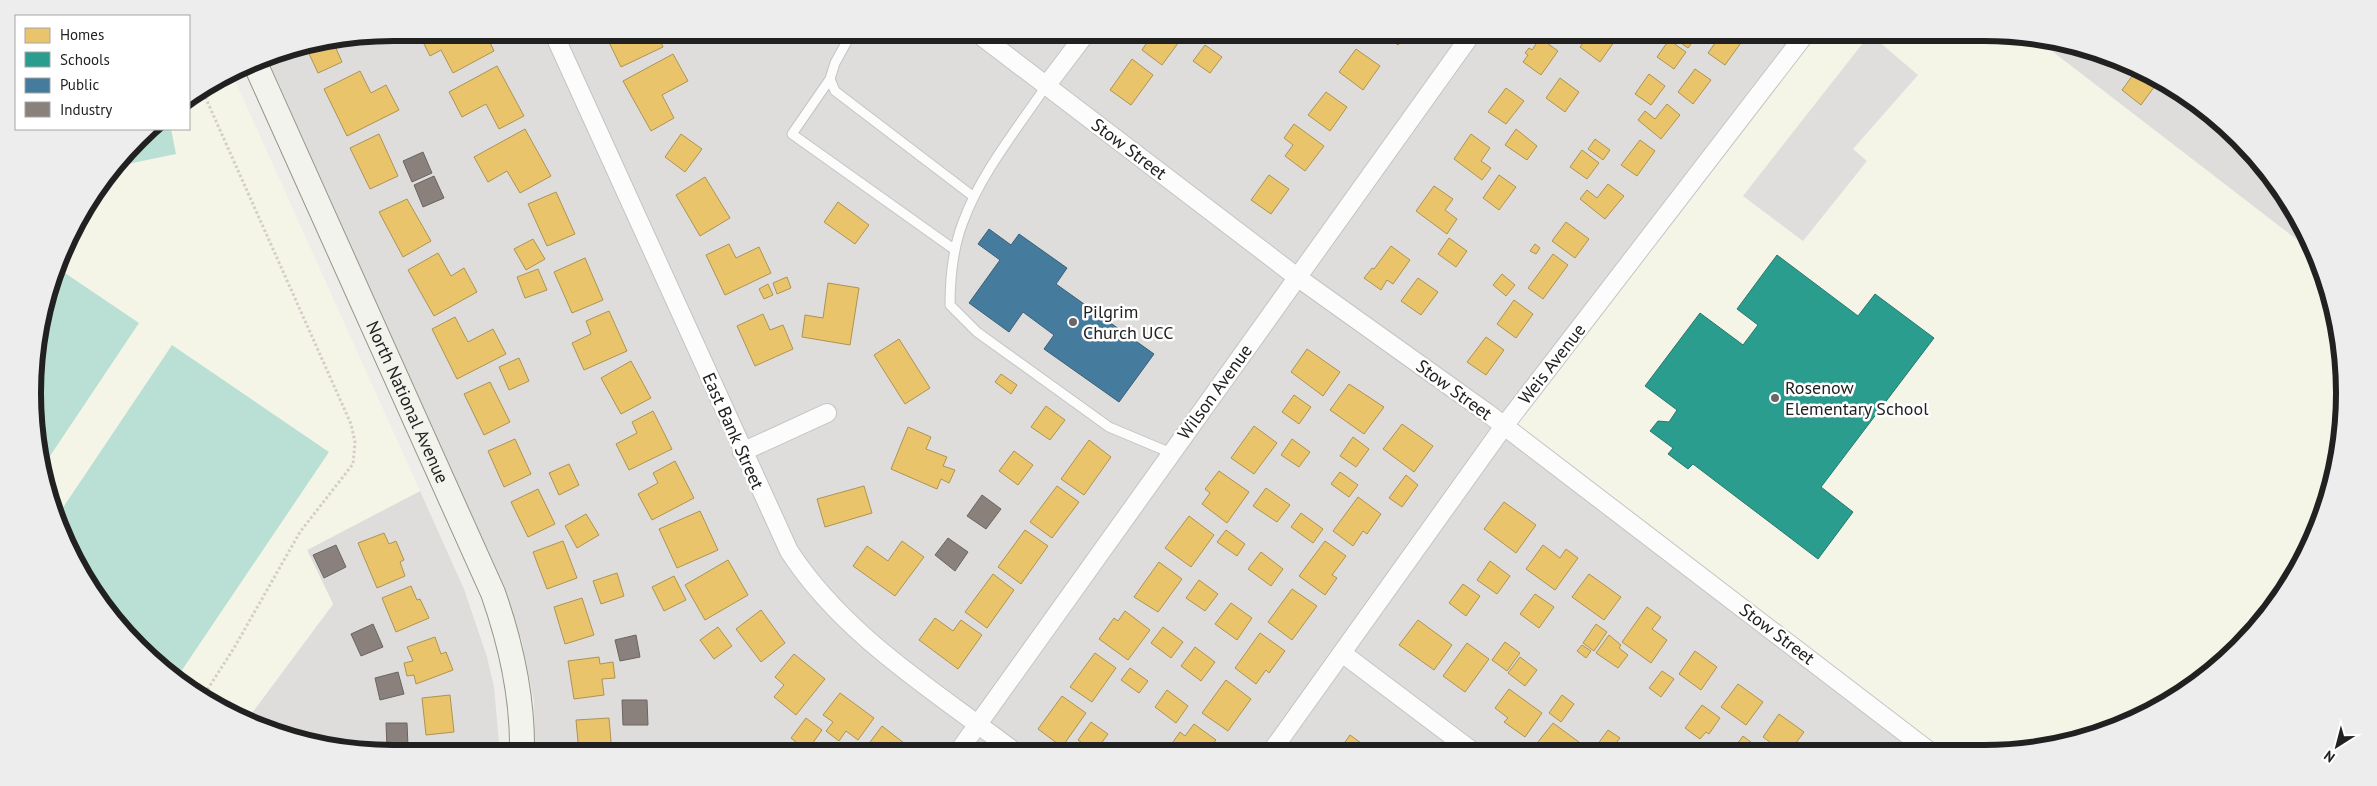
<svg xmlns="http://www.w3.org/2000/svg" width="2377" height="786" font-family="'PT Sans',sans-serif">
<style>
.residential{fill:#dedddb}
.education{fill:#f4f5e7}
.pitch{fill:#bae0d5}
.parking{fill:#dfdedd}
.homes{fill:#e9c46a;stroke:#ad9354}
.schools{fill:#2a9d8f;stroke:#27786e}
.public{fill:#457b9d;stroke:#3a6078}
.industry{fill:#8a817c;stroke:#6a6461}
.lines{fill:none;stroke-linecap:round;stroke-linejoin:round}
.lane-casing{stroke:#c4c4c2;stroke-width:11}
.street-casing{stroke:#c4c4c2;stroke-width:20}
.secondary-casing{stroke:#939784;stroke-width:26}
.path{stroke:#d6ccca;stroke-width:3;stroke-dasharray:2.5 2.5;stroke-linecap:butt}
.lane{stroke:#fcfcfc;stroke-width:9}
.street{stroke:#fcfcfc;stroke-width:18}
.secondary{stroke:#f2f3ed;stroke-width:24}
.poi-dot{fill:#696867;stroke:#fff;stroke-width:2}
.labels{text-anchor:middle;stroke-width:5;stroke-linejoin:round;paint-order:stroke}
.street-label{font-size:18px;fill:#212121;stroke:#fff}
.poi-label{font-size:18px;fill:#212121;stroke:#fff;text-anchor:start}
.rim{fill:none;stroke:#212121;stroke-width:6}
</style>
<rect width="100%" height="100%" fill="#eeedea"/>
<path class="residential" d="M393 32H1984L2055 39 2122 60 2185 93 2239 138 2284 193 2317 255 2338 323 2344 393 2338 464 2296 573 2239 648 2144 716 2031 750 535 753 534 702 522 641 503 588 265 57 323 39Z
M420 491 464 589 487 657 494 687 500 753H393L322 747 246 721 333 604 307 550Z"/>
<path class="education" d="M1807 32H1984L2035 38 2317 255 2338 323 2344 393 2338 464 2296 573 2239 648 2144 716 2031 750 1929 751 1504 426Z
M232 74 420 491 307 550 333 604 246 721 192 693 138 648 93 594 45 486 33 417 36 346 70 233 107 174 149 129H189V101Z"/>
<path class="pitch" d="M149 129H171L176 154 113 167Z
M59 269 139 323 42 468 33 417 36 346Z
M172 345 329 452 176 679 138 648 93 594 58 515Z"/>
<path class="parking" d="M1870 34 1918 75 1853 149 1867 161 1803 241 1743 196Z"/>
<path class="homes" d="M418 32H485L494 51 453 73 441 50 430 56Z
M604 32H656L663 47 621 67Z
M1154 32H1181L1184 35 1162 65 1142 50Z
M1381 32H1408L1398 45Z
M1591 32H1601L1614 42 1600 62 1580 47Z
M1674 32H1700L1688 48 1671 36Z
M1723 32H1732L1743 40 1725 65 1708 53Z
M356 36 335 46 342 62 318 73 305 45 323 39Z
M1540 38 1558 51 1541 75 1523 62 1528 55 1525 53 1529 48 1532 50Z
M1669 40 1686 52 1674 69 1657 57Z
M1205 45 1222 57 1210 73 1193 61Z
M1356 49 1380 66 1363 90 1339 72Z
M673 54 688 81 662 95 674 118 651 131 623 81Z
M1132 59 1153 75 1131 105 1110 90Z
M497 66 524 116 499 129 486 104 462 117 449 92Z
M2138 68 2157 83 2141 105 2122 90Z
M1695 69 1711 80 1693 104 1678 92Z
M360 71 371 93 386 85 399 110 347 136 324 89Z
M1649 74 1665 86 1651 105 1635 94Z
M1560 78 1579 92 1565 112 1546 98Z
M1506 88 1524 101 1506 124 1488 112Z
M1326 92 1347 107 1330 131 1308 115Z
M1667 104 1680 115 1661 139 1638 120 1645 111 1655 119Z
M1294 124 1324 146 1305 171 1285 156 1293 145 1284 138Z
M525 129 551 176 520 193 507 171 488 182 474 157Z
M1516 129 1537 146 1527 160 1505 145Z
M379 134 398 176 370 189 350 148Z
M681 134 702 149 685 172 665 157Z
M1471 134 1490 148 1481 161 1491 168 1482 180 1454 159Z
M1595 139 1610 150 1603 160 1588 149Z
M1640 140 1655 151 1637 176 1621 165Z
M1582 150 1599 163 1587 179 1570 167Z
M1269 175 1289 189 1271 214 1251 200Z
M1499 175 1516 187 1499 210 1483 198Z
M705 177 730 218 700 236 676 195Z
M1608 184 1624 196 1605 219 1580 199 1587 190 1597 198Z
M1434 186 1453 199 1445 210 1457 219 1447 234 1416 211Z
M556 192 575 234 547 246 528 204Z
M407 199 431 241 403 257 379 212Z
M838 202 869 225 855 244 824 222Z
M1566 222 1589 239 1575 258 1552 241Z
M1449 238 1467 251 1456 267 1438 254Z
M533 239 545 259 526 270 514 249Z
M729 244 736 258 759 247 771 273 725 295 706 255Z
M1535 244 1540 248 1536 254 1530 251Z
M1391 246 1410 260 1393 284 1387 280 1381 290 1364 278 1372 268 1374 269Z
M438 253 451 276 464 268 477 292 434 316 408 270Z
M1553 254 1568 265 1543 299 1528 288Z
M585 258 603 300 572 313 554 272Z
M538 269 547 290 525 298 517 277Z
M1502 274 1515 285 1506 296 1493 285Z
M787 277 791 288 777 294 773 283Z
M1418 278 1438 292 1421 315 1401 301Z
M828 283 859 288 850 345 802 337 805 315 823 318Z
M768 284 773 295 764 299 759 289Z
M1514 300 1533 314 1516 338 1497 324Z
M609 311 627 351 584 370 572 343 591 334 586 321Z
M763 314 770 330 783 325 793 349 755 366 737 326Z
M455 317 468 342 493 329 506 354 457 379 432 329Z
M1486 337 1504 350 1486 375 1467 362Z
M899 339 930 388 905 404 874 355Z
M1307 349 1340 372 1323 396 1291 372Z
M519 358 529 381 509 390 499 367Z
M631 361 651 398 621 414 601 378Z
M1001 374 1017 385 1011 394 995 382Z
M490 382 510 422 484 435 464 394Z
M1349 384 1384 407 1364 434 1330 410Z
M1294 395 1311 407 1299 424 1282 412Z
M1046 406 1065 420 1050 440 1031 427Z
M653 411 672 449 629 470 616 444 637 433 632 422Z
M1402 424 1433 446 1414 472 1383 449Z
M1254 426 1277 443 1254 474 1231 458Z
M908 427 931 437 926 449 947 457 943 466 955 470 949 483 941 479 937 489 891 469Z
M1353 437 1369 449 1356 467 1340 456Z
M515 439 531 474 504 487 488 451Z
M1292 439 1310 452 1299 467 1281 455Z
M1089 440 1111 457 1084 495 1061 479Z
M1014 451 1033 465 1018 485 999 471Z
M675 461 694 498 652 520 638 494 658 483 653 473Z
M569 464 579 485 559 495 549 473Z
M1219 471 1249 492 1227 523 1202 504 1210 493 1205 489Z
M1340 472 1358 485 1349 497 1331 484Z
M1406 475 1418 485 1402 507 1389 498Z
M864 486 872 513 825 527 817 499Z
M1057 486 1079 502 1052 538 1030 522Z
M1266 488 1290 505 1277 522 1253 506Z
M538 489 555 524 528 537 511 502Z
M1358 497 1381 514 1367 534 1363 531 1353 546 1333 531Z
M1504 502 1536 525 1516 553 1484 529Z
M700 511 718 550 677 568 659 529Z
M1301 513 1323 529 1313 543 1291 527Z
M586 514 599 535 577 548 565 526Z
M1189 516 1214 535 1191 567 1165 548Z
M1025 530 1048 546 1021 584 998 567Z
M1226 530 1245 544 1237 556 1217 542Z
M384 533 389 544 396 541 404 560 400 562 405 576 377 588 358 543Z
M563 541 577 578 547 589 533 552Z
M902 541 924 557 895 596 853 566 867 546 888 561Z
M1325 541 1346 556 1332 575 1337 578 1325 595 1299 576Z
M1543 545 1560 558 1566 549 1578 558 1555 590 1526 569Z
M1261 552 1283 569 1271 586 1248 569Z
M728 560 748 595 705 620 685 585Z
M1490 561 1510 576 1497 594 1477 580Z
M1159 562 1182 579 1158 612 1134 597Z
M617 573 624 596 601 604 593 581Z
M993 574 1014 590 987 628 965 612Z
M1589 574 1621 597 1604 620 1572 597Z
M674 576 686 600 664 611 652 587Z
M1199 580 1218 594 1205 611 1186 598Z
M1463 584 1480 596 1466 616 1449 603Z
M411 586 417 600 420 599 429 618 396 632 382 598Z
M1292 589 1317 606 1292 640 1268 622Z
M1535 594 1554 607 1539 628 1520 614Z
M582 598 594 635 565 644 554 607Z
M1231 603 1252 618 1237 640 1215 624Z
M1647 607 1661 617 1652 629 1667 640 1651 663 1622 642Z
M761 610 785 643 761 662 736 629Z
M1125 611 1150 630 1128 660 1099 639 1114 618 1118 621Z
M935 618 953 631 961 620 982 635 958 669 919 640Z
M1418 620 1452 645 1434 670 1399 645Z
M1596 624 1607 632 1594 651 1583 643Z
M718 627 732 646 714 659 700 640Z
M1163 627 1183 642 1171 658 1151 643Z
M1260 633 1285 651 1269 673 1266 670 1256 684 1235 668Z
M1609 635 1621 645 1619 648 1628 655 1618 668 1596 653Z
M435 637 441 654 446 652 453 670 416 684 414 675 407 676 404 663 413 661 407 647Z
M1505 642 1520 653 1507 671 1492 660Z
M1467 643 1489 659 1465 692 1443 676Z
M1582 645 1591 651 1586 658 1577 651Z
M1195 647 1215 662 1201 681 1181 666Z
M1695 651 1717 667 1701 690 1679 674Z
M1095 653 1116 668 1092 702 1070 687Z
M794 654 825 679 796 715 774 697 784 685 775 677Z
M599 657 600 664 613 662 615 678 602 679 604 695 574 699 568 661Z
M1520 657 1537 670 1525 686 1508 673Z
M1130 668 1148 681 1139 693 1121 680Z
M1662 671 1674 679 1661 697 1649 688Z
M1226 680 1251 699 1228 731 1202 713Z
M1738 684 1763 702 1746 725 1721 707Z
M1509 689 1542 713 1525 737 1504 722 1508 718 1495 708Z
M1167 690 1188 706 1176 723 1155 707Z
M840 693 874 718 858 740 846 731 839 741 826 731 833 722 823 715Z
M450 695 454 732 426 735 422 698Z
M1562 695 1574 704 1561 722 1549 713Z
M1062 696 1086 713 1062 747 1038 729Z
M1702 705 1720 718 1709 734 1706 732 1700 739 1685 728Z
M1779 714 1804 732 1790 751H1782L1763 737Z
M609 718 612 753H579L576 720Z
M806 718 822 730 807 751 791 738Z
M1091 722 1108 734 1095 752 1078 740Z
M1553 723 1587 748 1585 751H1540L1534 747Z
M1194 724 1216 740 1207 752H1166L1180 732 1185 736Z
M882 726 904 743 897 753H862Z
M1608 730 1620 738 1610 751H1599L1595 748Z
M1350 735 1372 751 1371 752H1338Z
M1743 736 1760 749 1758 751H1732Z
M426 751 456 752V753H426Z"/>
<path class="schools" d="M1777 255 1858 316 1875 294 1934 338 1821 487 1853 512 1818 559 1693 464 1688 469 1668 454 1673 448 1650 431 1658 421 1669 422 1677 410 1645 386 1700 313 1743 345 1758 325 1737 309Z"/>
<path class="public" d="M989 229 1011 245 1019 234 1067 268 1056 284 1154 354 1119 402 1044 349 1054 335 1023 312 1009 332 969 303 1000 260 978 244Z"/>
<path class="industry" d="M423 152 432 173 412 182 403 161Z
M434 176 444 198 423 207 414 185Z
M982 495 1001 509 986 529 967 516Z
M948 538 968 552 955 571 935 555Z
M336 545 346 567 324 578 313 555Z
M373 624 383 647 361 656 351 634Z
M636 635 640 657 620 661 615 640Z
M398 672 404 694 380 700 375 678Z
M622 700H647L648 725H623Z
M386 723H407L408 746 387 748Z"/>
<g class="lines">
<defs>
<path id="lane" d="M852 32 835 63 830 79 835 91 974 197
M830 79 792 134 955 250
M1046 86C1017 129 981 173 963 222 953 248 950 277 950 305L977 332 1109 427 1171 453"/>
<path id="street" d="M553 32 789 551C844 636 935 691 1015 752
M976 32 1297 277 1486 412 1929 751
M1046 86 1087 32
M742 452 827 413
M1342 653 1472 751
M958 752 1473 32
M1271 752 1504 426 1807 32"/>
<g id="secondary">
<path id="s1" d="M254 61 493 593C511 644 523 699 522 753"/>
</g>
</defs>
<use href="#lane" class="lane-casing"/>
<use href="#street" class="street-casing"/>
<use href="#secondary" class="secondary-casing"/>
<path class="path" d="M202 698 234 648 300 532 353 464 355 442 351 424 203 92"/>
<use href="#lane" class="lane"/>
<use href="#street" class="street"/>
<use href="#secondary" class="secondary"/>
</g>
<g class="poi-dot">
<circle cx="1073" cy="322" r="5"/>
<circle cx="1775" cy="398" r="5"/>
</g>
<g class="labels">
<g class="street-label">
<text transform="translate(1129 149) rotate(37)" y="6">Stow Street</text>
<text transform="translate(1552 364) rotate(-52)" y="6">Weis Avenue</text>
<text transform="translate(1454 390) rotate(36)" y="6">Stow Street</text>
<text transform="translate(1215 392) rotate(-54)" y="6">Wilson Avenue</text>
<text dy="6" stroke="none"><textPath href="#s1" startOffset="374">North National Avenue</textPath></text>
<text transform="translate(733 431) rotate(66)" y="6">East Bank Street</text>
<text transform="translate(1777 634) rotate(37)" y="6">Stow Street</text>
</g>
<g class="poi-label">
<text x="1083" y="318">Pilgrim<tspan x="1083" dy="21">Church UCC</tspan></text>
<text x="1785" y="394">Rosenow<tspan x="1785" dy="21">Elementary School</tspan></text>
</g>
</g>
<path d="M0 0H2377V786H0ZM393 41H1984A352 352 0 0 1 2336 393V393A352 352 0 0 1 1984 745H393A352 352 0 0 1 41 393V393A352 352 0 0 1 393 41Z" fill="#ededed" fill-rule="evenodd"/>
<path class="rim" d="M393 41H1984A352 352 0 0 1 2336 393V393A352 352 0 0 1 1984 745H393A352 352 0 0 1 41 393V393A352 352 0 0 1 393 41Z"/>
<rect x="15" y="15" width="175" height="115" fill="#ffffff" stroke="#a6a6a6"/>
<rect x="25" y="28" width="25" height="15" fill="#e9c46a" stroke="#a6a6a6"/>
<text x="60" y="40" font-size="15" fill="#212121">Homes</text>
<rect x="25" y="52" width="25" height="15" fill="#2a9d8f" stroke="#a6a6a6"/>
<text x="60" y="65" font-size="15" fill="#212121">Schools</text>
<rect x="25" y="78" width="25" height="15" fill="#457b9d" stroke="#a6a6a6"/>
<text x="60" y="90" font-size="15" fill="#212121">Public</text>
<rect x="25" y="102" width="25" height="15" fill="#8a817c" stroke="#a6a6a6"/>
<text x="60" y="115" font-size="15" fill="#212121">Industry</text>
<g transform="translate(2337 746) rotate(216)" stroke="#ffffff" stroke-width="4" paint-order="stroke">
<path d="M0-4L9 19L0 12L-9 19Z" fill="#212121"/>
<text y="-8" font-size="14" font-weight="bold" text-anchor="middle" fill="#212121">N</text>
</g>
</svg>
